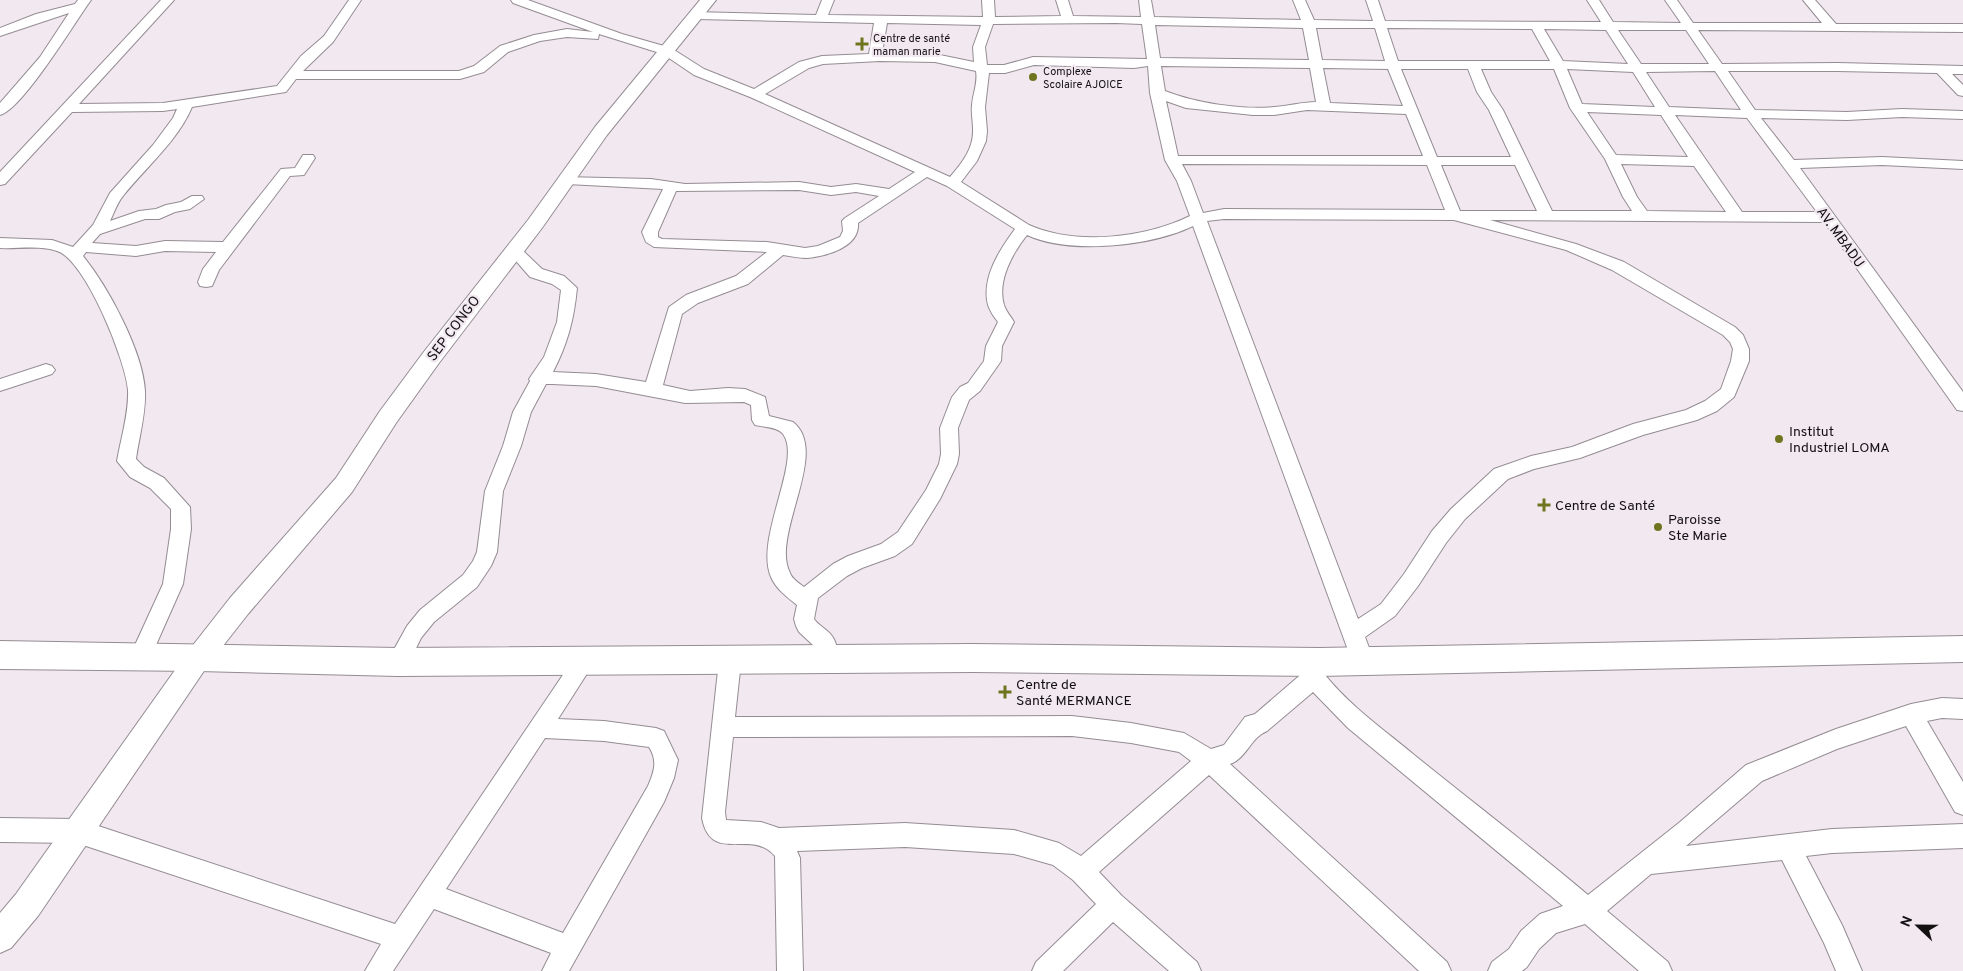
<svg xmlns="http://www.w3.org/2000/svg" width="1963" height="971" font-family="Overpass,sans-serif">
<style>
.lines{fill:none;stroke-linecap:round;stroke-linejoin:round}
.minor-casing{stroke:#948c93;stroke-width:2}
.tertiary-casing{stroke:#948c93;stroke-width:2}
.primary-casing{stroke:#948c93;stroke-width:2}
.minor{fill:#fff;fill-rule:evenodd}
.tertiary{fill:#fff;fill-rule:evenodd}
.primary{fill:#fff;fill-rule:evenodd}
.poi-dot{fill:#6e751e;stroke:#f2e8f0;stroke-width:2}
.labels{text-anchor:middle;stroke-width:4.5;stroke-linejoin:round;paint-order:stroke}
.far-poi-label{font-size:11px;fill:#141113;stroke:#f2e8f0;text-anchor:start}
.street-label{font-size:14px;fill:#141113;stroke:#f2e8f0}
.poi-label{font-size:14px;fill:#141113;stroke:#f2e8f0;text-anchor:start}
</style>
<rect width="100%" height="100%" fill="#f2e8f0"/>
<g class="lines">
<defs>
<path id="minor" d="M78 0H91C75 22 22 110 0 115V103L40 57 69 13 0 36V28L36 14 75 4Z
M161 0H174L79 104 163 103 277 86 301 56 324 36 349 0H361L333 42 303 71H459L474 66 500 46 534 35 567 29 593 32 513 3 511 0H528L622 34 671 48 704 69 754 89 799 62 822 56 869 54 874 23 697 19 693 18 691 15 693 12 816 15 822 0H834L828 15 983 17 982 0H994L995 17 1061 16 1056 0H1068L1073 16 1141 17 1139 0H1151L1154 17 1301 20 1293 0H1305L1314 20 1373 21 1366 0H1378L1385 21 1601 22 1587 0H1599L1613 22 1681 23 1665 0H1677L1693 23H1822L1803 0H1815L1836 24H1963V32L1698 30 1722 64 1837 63 1963 66V74H1952L1963 85V96L1958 95 1937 73 1837 71H1728L1755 110 1847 112 1902 109 1963 111V119L1902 117 1847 120 1761 118 1794 160 1882 157 1963 161V169L1882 165 1800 168 1963 392V411L1957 410 1824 222 1490 220 1576 244 1624 262 1735 327 1743 335 1749 349V361L1734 397 1717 411 1697 420 1643 435 1580 458 1534 469 1508 479 1465 519 1446 543 1418 586 1395 616 1365 637 1374 661 1370 668 1363 670 1356 668 1352 661 1193 226C1152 246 1070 255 1027 235 1012 254 997 281 1004 305 1006 311 1011 317 1014 322L1002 346 1001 361 980 391 969 400 958 428 959 454 957 464 940 499 912 544 895 556 862 568 847 576 818 598 814 619C819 626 827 629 832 636 838 644 839 658 835 667L828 669 821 667 814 646 799 632 796 626 794 619 797 605C787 597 776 589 771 577 754 538 803 460 783 434 778 427 763 427 755 425L752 420 751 405 744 402 685 403 596 386 552 384H546L531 412 521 446 503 491 497 552 491 566 477 587 434 622 421 638 406 669 398 671 390 669 387 662 407 626 420 610 463 575 473 561 477 552 485 491 503 446 513 412 530 381 529 379 544 357 557 322 561 290 552 284 530 277 509 253 506 250 509 247H519L542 269 564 276 577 288C574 319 568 343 553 372L596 374 646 382 669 307 686 295 736 276 767 252 654 247 646 242 642 232 663 189 567 184 562 183 560 180 562 177 651 179 685 184 799 182 831 187 856 184 889 189 915 172 750 97 694 75 663 54 599 34 598 39 567 37 540 41 508 52 484 72 460 79H296L286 92 192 107C177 142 146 167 123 196 117 203 114 213 110 221L139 211 156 209 166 205 181 202 192 196H202L204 199 190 209 175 212 159 219H145L100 234 92 243 136 246 165 241 223 242 281 169 295 168 303 155H313L315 158 304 175 290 176 219 270 212 286 206 287 200 286 198 282 203 269 216 252 165 251 136 256 86 252 83 256C108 287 143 351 145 391 146 414 139 437 136 459L144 467 164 478 190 507 191 529 183 584 148 663 141 665 134 663 130 656 163 584 171 529V509L150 488 130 477 117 461C121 438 129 413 128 390 126 361 85 259 57 251 40 245 18 249 0 248V238L52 240 73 247 93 225 110 193 153 145 173 118 177 109 163 111 72 112 5 184 0 185V172ZM887 23 981 25 973 47 974 62 935 54 882 53ZM1116 23 1142 24 1147 59 1033 57 1004 65H987L985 47 993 24ZM1155 25 1303 28 1309 60 1160 58ZM1316 28H1375L1385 61 1322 60ZM1387 28 1532 29 1550 61H1398ZM1544 29 1606 30 1628 64 1563 61ZM1618 30H1686L1709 64H1641ZM880 61 935 62 976 71C978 83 973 93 972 105 971 113 973 121 973 129 974 148 962 163 950 177L765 94 809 68 823 64ZM1034 65 1134 68 1148 66 1150 93 1165 160 1177 181 1190 216C1145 238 1076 246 1029 225L961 182 977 161 986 141 987 131 985 107 989 73H1005ZM1161 66 1310 68 1316 102C1302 102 1289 106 1274 107 1242 110 1195 103 1165 91ZM1323 68 1388 69 1403 106 1330 103ZM1401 69H1468L1477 92 1489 110 1511 157H1437ZM1481 69H1554L1570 108 1605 159 1623 197 1632 211H1552L1503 110 1491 92ZM1567 69 1633 72 1655 107 1582 104ZM1715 71 1741 110 1669 107 1646 72ZM1166 101 1186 108 1253 115H1274L1307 110 1406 114 1423 156H1178ZM1587 112 1661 115 1688 157 1616 155ZM1675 115 1747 118 1817 212H1742ZM1182 164 1427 165 1445 210 1224 209 1203 213 1191 181ZM1621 164 1694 166 1726 212 1647 211 1637 197ZM1441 165H1515L1537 211H1460ZM927 177 947 186 1015 229C1000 249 981 278 988 305 990 311 994 317 998 322L986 346 984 361 968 383 960 387 952 397 940 428 941 454 939 464 926 490 898 532 881 544 848 556 833 564 804 587C799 583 792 579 790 573 770 535 831 452 793 422L769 416 765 397 745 389 728 388 690 391 663 385 682 314 698 303 748 284 783 255C791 256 799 258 807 258 827 256 860 247 858 223ZM799 190 831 195 856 192 879 196 845 218 842 221 843 231 840 237 818 246 805 248 767 242 662 239 658 237V232L676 191ZM1224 219 1454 220 1566 250 1612 270 1723 335 1730 342 1733 349 1731 361 1721 389 1705 401 1686 410 1633 424 1572 447 1531 456 1494 469 1451 509 1432 531 1404 574 1381 604 1358 619 1207 221Z
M46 364 52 366 55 370 52 374 0 391V379Z
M584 652 591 654 595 661 558 719 604 721 656 728 664 731 678 760 674 778 664 802 569 971H542L551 953 434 909 393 971H365L381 944 77 843 0 842V818L77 819 395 924 577 654ZM545 738 604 741 649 747C658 761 654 772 648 786L563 933 446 889Z
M730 652 737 654 741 661 735 717 1072 716 1131 723 1184 733 1211 749 1224 745 1245 717 1255 714 1305 671 1311 655 1319 653 1327 655 1330 662 1325 675C1350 706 1383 729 1413 754 1471 801 1530 846 1588 895L1680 822 1746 765 1836 729 1911 704 1942 698 1963 699V719L1942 718 1927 721 1963 782V815L1955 812 1906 726 1837 749 1762 781 1686 846 1832 829 1963 824V848L1832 853 1806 856 1842 925 1862 971H1836L1824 943 1782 860 1651 874 1607 911 1668 962 1672 971H1639L1585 924 1556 933 1539 949 1527 967 1522 971H1488L1492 962 1509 949 1521 931 1540 914 1563 906 1348 728 1313 692 1267 731C1250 738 1247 758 1230 764L1447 962 1451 971H1419L1209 775 1099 872 1122 896 1197 962 1201 971H1169L1113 922 1063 971H1032L1036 962 1096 904 1073 880 1053 865 1014 854 905 847 797 851 800 858 803 971H777L775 856C752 828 711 865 702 818L719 661 723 654ZM1072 736 1131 743 1179 752 1191 761 1081 856 1059 843 1014 830 905 823 779 828 761 822 726 820 725 812 733 737Z"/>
<path id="tertiary" d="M700 0H716L607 135 542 228 439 363 396 423 352 492 248 614 208 665 38 916 11 948 0 953V913L16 894 190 649 230 598 336 478 380 411 423 353 528 220 595 127Z"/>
<path id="primary" d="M1963 636V662L1319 676 972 672 398 676 199 671 0 669V641L398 648 972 644 1319 648Z"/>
</defs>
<use href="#minor" class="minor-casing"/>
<use href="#tertiary" class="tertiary-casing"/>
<use href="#primary" class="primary-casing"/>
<use href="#minor" class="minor"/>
<use href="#tertiary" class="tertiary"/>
<use href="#primary" class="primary"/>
</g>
<g class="poi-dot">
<path d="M859.5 36.5h5v5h5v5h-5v5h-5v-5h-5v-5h5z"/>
<circle cx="1033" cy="77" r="5"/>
<circle cx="1779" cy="439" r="5"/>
<path d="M1541.5 497.5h5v5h5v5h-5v5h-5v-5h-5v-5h5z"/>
<circle cx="1658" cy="527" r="5"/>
<path d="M1002.5 684.5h5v5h5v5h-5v5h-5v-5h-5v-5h5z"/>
</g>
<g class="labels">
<g class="far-poi-label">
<text x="873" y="42">Centre de santé<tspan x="873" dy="13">maman marie</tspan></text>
<text x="1043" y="75">Complexe<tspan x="1043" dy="13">Scolaire AJOICE</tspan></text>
</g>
<g class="street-label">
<text transform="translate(1841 237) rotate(54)" y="5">AV. MBADU</text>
<text transform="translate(453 328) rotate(-53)" y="5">SEP CONGO</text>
</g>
<g class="poi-label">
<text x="1789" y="436">Institut<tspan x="1789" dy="16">Industriel LOMA</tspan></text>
<text x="1555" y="510">Centre de Santé</text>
<text x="1668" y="524">Paroisse<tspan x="1668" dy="16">Ste Marie</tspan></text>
<text x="1016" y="689">Centre de<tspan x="1016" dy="16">Santé MERMANCE</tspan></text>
</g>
</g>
<g transform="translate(1918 926) rotate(292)" stroke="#f2e8f0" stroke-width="4" paint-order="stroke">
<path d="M0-4L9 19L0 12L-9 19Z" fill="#141113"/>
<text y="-8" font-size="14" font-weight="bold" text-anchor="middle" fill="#141113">N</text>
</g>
</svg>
